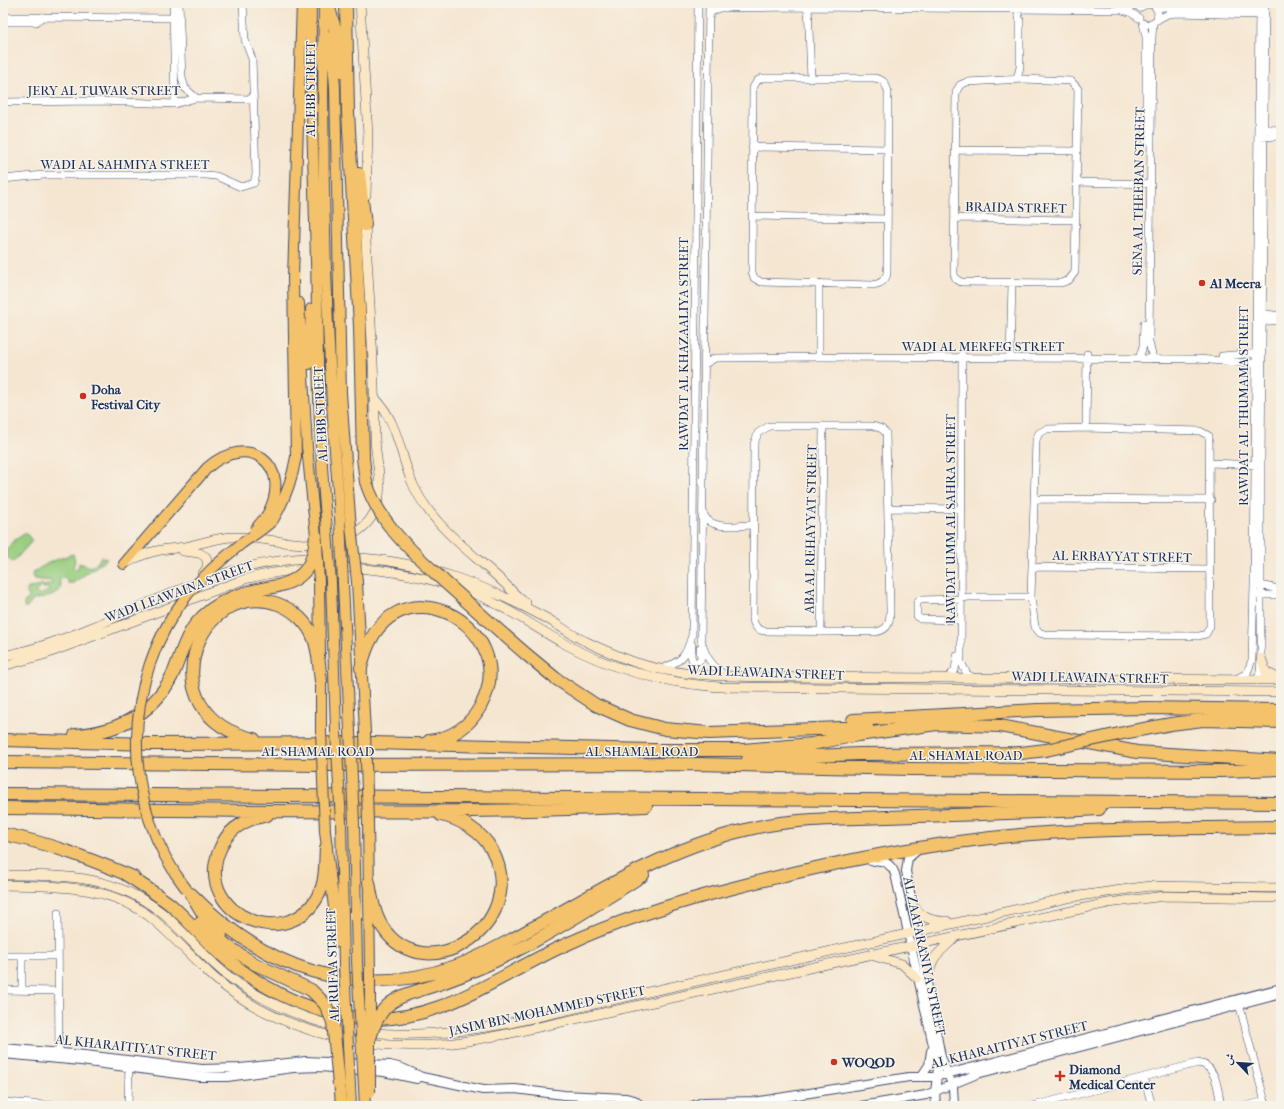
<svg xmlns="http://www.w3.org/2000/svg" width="1284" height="1109" font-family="'IM FELL French Canon',Amiri,serif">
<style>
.green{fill:#99ce80;stroke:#5a7e6f}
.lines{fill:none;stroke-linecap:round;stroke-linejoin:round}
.minor-casing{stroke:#3c4a6f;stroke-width:8}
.tertiary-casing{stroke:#3c4a6f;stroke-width:10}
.secondary-casing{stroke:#3c4a6f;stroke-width:10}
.primary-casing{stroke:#3c4a6f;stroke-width:12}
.motorway-casing{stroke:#3c4a6f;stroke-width:14}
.minor{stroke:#fff;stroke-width:7}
.tertiary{stroke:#fff;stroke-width:8}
.secondary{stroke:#fbe7c3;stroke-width:9}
.primary{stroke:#f4c26a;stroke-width:10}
.motorway{stroke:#f4c26a;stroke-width:12}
.primary-bridge-casing{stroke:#3c4a6f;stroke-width:12;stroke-linecap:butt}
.motorway-bridge-casing{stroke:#3c4a6f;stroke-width:14;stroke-linecap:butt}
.primary-bridge{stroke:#f4c26a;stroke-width:10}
.motorway-bridge{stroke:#f4c26a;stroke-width:12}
.poi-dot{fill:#c8321e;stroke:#f7f3e8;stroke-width:1.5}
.labels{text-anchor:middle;stroke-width:3;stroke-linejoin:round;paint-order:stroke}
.street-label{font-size:13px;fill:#1b2f5e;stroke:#f7f3e8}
.poi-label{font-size:13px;font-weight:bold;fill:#1b2f5e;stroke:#f7f3e8;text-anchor:start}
</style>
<rect width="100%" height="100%" fill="#f7f3e8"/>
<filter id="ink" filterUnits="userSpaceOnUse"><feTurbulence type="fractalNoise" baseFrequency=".025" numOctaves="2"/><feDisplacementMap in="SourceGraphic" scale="8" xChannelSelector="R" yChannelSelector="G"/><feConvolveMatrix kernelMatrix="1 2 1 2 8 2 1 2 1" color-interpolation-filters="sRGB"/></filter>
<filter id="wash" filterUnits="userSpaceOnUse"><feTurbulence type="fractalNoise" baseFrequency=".012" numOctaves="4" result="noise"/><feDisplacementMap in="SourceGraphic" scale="16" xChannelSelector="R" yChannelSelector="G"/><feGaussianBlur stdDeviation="0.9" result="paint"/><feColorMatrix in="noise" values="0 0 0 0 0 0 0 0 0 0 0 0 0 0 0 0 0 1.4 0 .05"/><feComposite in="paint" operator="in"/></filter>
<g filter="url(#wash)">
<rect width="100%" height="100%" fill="#f5e6d1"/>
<path class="green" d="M26 533 32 541 13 562 4 554 12 542Z
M73 554 75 561 73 567 75 569 78 568 79 563 91 567 97 563 101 557 107 559 73 583H68L65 577 59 580 61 587C54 599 44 597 33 600L27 608 24 607V603L29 597 26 592 28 588 37 587 41 583 43 585 35 592 39 595 49 591 48 588H43V586L52 584 51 581 34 579 32 576 33 572 52 561Z"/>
</g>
<g filter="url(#ink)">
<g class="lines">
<defs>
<path id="minor" d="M173 3 175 104
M179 3 182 78 185 88 196 98
M709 3 701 639C704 655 712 667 726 676
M715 3 727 5
M808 4 811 79
M1121 6H1143
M1156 7 1264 8
M1140 8 1145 4 1154 5 1158 12 1157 20
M9 17 173 18
M709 17 711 12 720 8 808 7 1122 10 1130 12 1139 18
M3 22H36L42 17
M1143 23 1146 37V140
M1153 23 1152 37 1149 342 1153 359
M1149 24 1168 14 1176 13 1263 15
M762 78H874C883 79 886 83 888 92L887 273C886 281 880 284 872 285L761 282 754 278 752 272 753 88 757 81Z
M1017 79 1020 67V21L1018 13 1017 5
M1023 79 1071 81 1078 89 1075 272 1069 280 1061 283 961 282 956 279 954 274 956 92 960 85 967 82Z
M3 102 102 101 175 104 196 98 253 99
M1261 129 1281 130
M1260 137 1281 136
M752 147 887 149
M956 150 1077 151
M3 179 44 175H206L216 176 241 187 254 183 256 174 252 59 245 40 243 3
M1077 182 1150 184
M752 216 887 219
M955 218 1076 220
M1259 313 1281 316
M1259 322 1281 320
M962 354 961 662 967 674 974 678
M1222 356 1260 353
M819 357V283
M1010 358 1012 284
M1139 359 1143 346 1144 324
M705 364 715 358 819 357 1198 359 1259 364
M769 426H873L882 429 886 433 890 609C890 621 890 630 875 632L764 631C757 630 754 626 753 619L754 444 758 433Z
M1086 428 1200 431 1209 436 1210 626 1206 634 1199 636 1048 635 1040 633 1035 627 1031 597 1036 440 1039 433 1047 429Z
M1086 428 1087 354
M1210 463 1260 465
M1034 499 1211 500
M889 508 962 509
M704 515C712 531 737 525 753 525
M1033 567 1210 569
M1259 585 1274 588 1281 591
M1257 595H1274L1279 591
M958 620 920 619 917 616V603L920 600 958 599 968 597H1031
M821 632 823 427
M692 645 691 656 693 662 696 663 701 659 700 648
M661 669C682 661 686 657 692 635L698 3
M948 678 955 670 957 656
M1236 679 1247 673 1252 660 1254 585 1259 3
M1257 681 1260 672 1261 658V460L1265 3
M58 913 59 1059
M3 956H58
M3 990 59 991
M22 990V956
M1238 1000 1266 1106
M1144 1077 1152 1106
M3 1102 62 1106
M128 1106 129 1062
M1033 1106 1198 1063C1217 1065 1218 1091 1221 1106
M1246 1106 1265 1101"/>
<path id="tertiary" d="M918 850 908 858 906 871 941 1057 953 1087 954 1106
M871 861C882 859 891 863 895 874L938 1068 935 1092 936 1106
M3 1048 85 1055 202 1069 240 1068 306 1061 390 1065 402 1068 422 1077 483 1090 515 1089 564 1095 625 1098 634 1100 642 1106
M3 1054 81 1061 200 1077H227L293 1068 320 1067 384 1072 417 1079
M921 1077 929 1065 931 1051
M692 1106 703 1102 760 1101 909 1077H935L1281 988
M861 1106 926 1095 977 1074 1281 994"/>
<path id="secondary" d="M360 3 368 135 366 195
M375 398C398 423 399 450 411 480 429 524 469 550 502 581 511 589 515 596 526 603
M183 551 199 553 206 557 208 566 202 575
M124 564C133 560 142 554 152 552 165 548 180 549 193 545 207 542 220 537 234 537 259 537 284 544 309 544 334 545 362 536 374 513 386 489 375 461 375 436 375 365 369 295 365 225L366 220
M3 656C79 641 148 598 222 574 266 560 315 555 360 558 427 562 488 587 546 618 559 625 571 635 585 641 601 649 618 656 634 662 681 678 732 676 781 677L1281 680
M1261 658 1266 672 1280 679
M3 666 43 655 245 579C323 559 407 566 482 597 511 610 536 628 563 643 612 670 664 683 719 687L1281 692
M3 875C66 875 118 874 168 918 192 940 212 966 239 984 330 1042 408 1042 510 1023L1072 897 1150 886 1281 888
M3 885C56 886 112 884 155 921 184 946 206 975 238 996 294 1033 364 1049 431 1045 458 1044 485 1038 511 1033L1108 903 1165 896 1281 898
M912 905C922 917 931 922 947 921
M874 956 902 964 917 978
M928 980C932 952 939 955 956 936"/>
<path id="primary" d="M311 3C310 89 314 175 316 261 318 347 318 433 326 518
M324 3C321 175 326 346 340 518
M331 37 335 87 341 393 350 516
M299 303 307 447 316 536
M309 364 311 309
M273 520C285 500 292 480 296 457L293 278 302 3
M124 564 207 468C248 431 295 465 267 515
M319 582 320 652
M331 582 336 731
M357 582 365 732
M343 584 350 731
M321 674V730
M341 822 344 965
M368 822 370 971
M354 823 357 962
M325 831 338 942
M193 899 202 914 222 935"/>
<path id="motorway" d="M346 3 348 112 360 326 363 458 366 482
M329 8 335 29 341 71
M359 174 365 225
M526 654 555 678 596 705 630 720 665 729 709 733 867 727
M361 668C386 550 527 626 480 707 469 727 451 738 429 741
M853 720 1037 710 1147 708 1281 710
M937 724 1000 726 1137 752 1281 761
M1128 732 1171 724 1203 720 1281 722
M75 735C118 733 158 711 175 669 181 654 185 638 195 625 216 598 247 591 278 586
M254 739C145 715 198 576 278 604 294 610 308 623 314 639 319 652 319 667 321 681
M3 740 151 744 372 743 652 750H743L812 744 858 735 944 723
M748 759 859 754 1021 753 1046 750
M3 762 320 765 696 764 910 769 1221 771 1281 769
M3 794 1281 803
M3 808C217 810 432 816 646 806
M267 815C246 819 228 828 220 849 191 915 295 959 322 887 326 875 325 861 326 848
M3 834C49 843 90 859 133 877
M125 874C141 884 157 894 171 905 187 919 200 935 215 949 253 984 306 1013 358 1018 436 1027 498 975 565 945 621 919 681 901 741 886 841 860 942 840 1046 833 1124 828 1203 828 1281 827
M369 882C371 895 373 909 379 921 418 996 533 927 492 850 482 832 461 819 441 815
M191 894C263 968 355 1002 456 966 487 955 517 936 547 920 610 884 673 847 745 830 791 818 838 819 885 817 956 815 1028 813 1099 809
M200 923 229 947 255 964
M417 991C500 967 571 921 643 875"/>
</defs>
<use href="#minor" class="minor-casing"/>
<use href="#tertiary" class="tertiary-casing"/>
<use href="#secondary" class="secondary-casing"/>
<use href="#primary" class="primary-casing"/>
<use href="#motorway" class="motorway-casing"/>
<use href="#minor" class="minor"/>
<use href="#tertiary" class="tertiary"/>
<use href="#secondary" class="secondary"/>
<use href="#primary" class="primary"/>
<use href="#motorway" class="motorway"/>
<defs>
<path id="primary-bridge" d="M350 516 357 582
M326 518 331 582
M340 518 343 584
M254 531 267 515
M317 544 319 582
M321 730 325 831
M336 731 341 822
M350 731 354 823
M365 732 368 822
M187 890C120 804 120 680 188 594 204 575 222 559 241 544 252 536 263 530 273 520
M357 962 365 1106
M344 965 351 1106
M370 971V1092
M339 1078 341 1106"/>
<path id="motorway-bridge" d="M366 482C380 526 414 553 446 583 473 607 499 631 526 654
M278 586C306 579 314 563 316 536
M1046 750 1128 732
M255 964 311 990 325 1004 333 1022 339 1084
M370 1038C378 1010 389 999 417 991"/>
</defs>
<use href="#primary-bridge" class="primary-bridge-casing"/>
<use href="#motorway-bridge" class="motorway-bridge-casing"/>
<use href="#primary-bridge" class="primary-bridge"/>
<use href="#motorway-bridge" class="motorway-bridge"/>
</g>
</g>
<g class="poi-dot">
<circle cx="1202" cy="283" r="4"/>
<circle cx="83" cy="396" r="4"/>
<circle cx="834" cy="1062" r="4"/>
<path d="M1058 1070h4v4h4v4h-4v4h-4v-4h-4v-4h4z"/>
</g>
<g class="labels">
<g class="street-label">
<text transform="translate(310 89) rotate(-90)" y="5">AL EBB STREET</text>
<text x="104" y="95">JERY AL TUWAR STREET</text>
<text x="125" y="169">WADI AL SAHMIYA STREET</text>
<text transform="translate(1138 191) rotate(-89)" y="5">SENA AL THEEBAN STREET</text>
<text transform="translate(1016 207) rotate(1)" y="5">BRAIDA STREET</text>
<text transform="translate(683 344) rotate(-90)" y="5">RAWDAT AL KHAZAALIYA STREET</text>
<text x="983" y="351">WADI AL MERFEG STREET</text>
<text transform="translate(1243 406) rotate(-90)" y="5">RAWDAT AL THUMAMA STREET</text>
<text transform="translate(320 414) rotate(-93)" y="5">AL EBB STREET</text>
<text transform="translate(950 519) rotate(-90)" y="5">RAWDAT UMM AL SAHRA STREET</text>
<text transform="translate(810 529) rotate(-89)" y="5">ABA AL REHAYYAT STREET</text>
<text transform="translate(1122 556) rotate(1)" y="5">AL ERBAYYAT STREET</text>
<text transform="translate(179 591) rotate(-20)" y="5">WADI LEAWAINA STREET</text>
<text transform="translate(766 672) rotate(2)" y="5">WADI LEAWAINA STREET</text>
<text transform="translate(1090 677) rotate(1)" y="5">WADI LEAWAINA STREET</text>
<text x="318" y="756">AL SHAMAL ROAD</text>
<text x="642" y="756">AL SHAMAL ROAD</text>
<text x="966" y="760">AL SHAMAL ROAD</text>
<text transform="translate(925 956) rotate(78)" y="5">AL ZAAFARANIYA STREET</text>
<text transform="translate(332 965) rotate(-92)" y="5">AL RUFAA STREET</text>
<text transform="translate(547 1010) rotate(-12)" y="5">JASIM BIN MOHAMMED STREET</text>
<text transform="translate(1009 1044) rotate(-14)" y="5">AL KHARAITIYAT STREET</text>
<text transform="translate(136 1047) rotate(6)" y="5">AL KHARAITIYAT STREET</text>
</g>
<g class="poi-label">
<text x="1210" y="288">Al Meera</text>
<text x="91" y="394">Doha<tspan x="91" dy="15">Festival City</tspan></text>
<text x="842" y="1067">WOQOD</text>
<text x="1069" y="1074">Diamond<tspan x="1069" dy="15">Medical Center</tspan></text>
</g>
</g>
<rect width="1284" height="1109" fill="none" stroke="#f7f3e8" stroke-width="16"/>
<g transform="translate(1238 1063) rotate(295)" stroke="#f7f3e8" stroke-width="3" paint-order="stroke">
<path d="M0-3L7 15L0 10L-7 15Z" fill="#1b2f5e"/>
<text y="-6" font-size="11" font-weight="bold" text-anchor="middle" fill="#1b2f5e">ش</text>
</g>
</svg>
